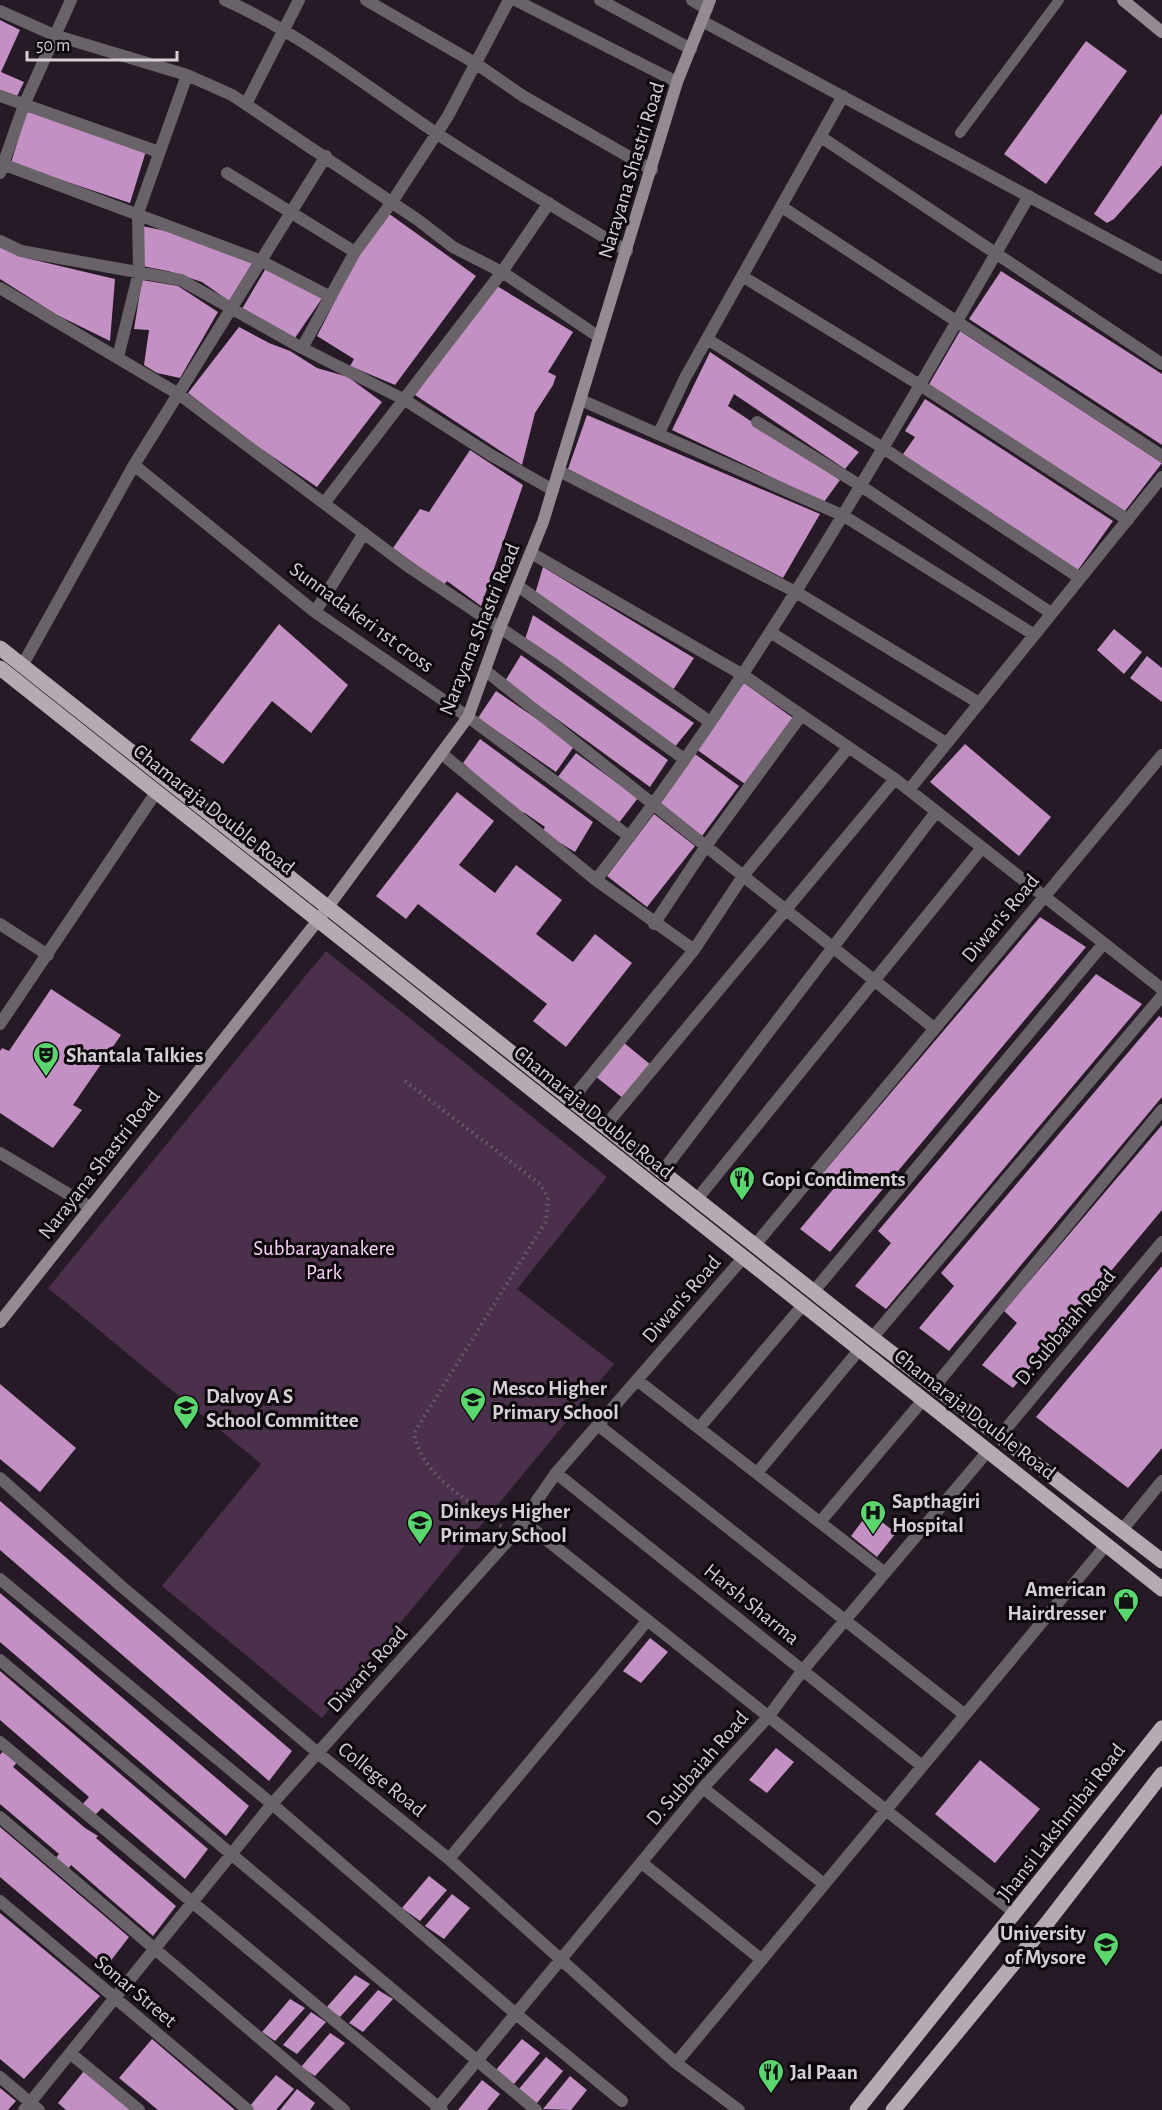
<svg xmlns="http://www.w3.org/2000/svg" width="1162" height="2110" font-family="'Alegreya Sans',sans-serif">
<style>
.green{fill:#4b304b}
.building{fill:#c390c3}
.lines{fill:none;stroke-linecap:round;stroke-linejoin:round}
.path{stroke:#6a6069;stroke-width:4;stroke-dasharray:1.5 4.5;stroke-linecap:butt}
.lane{stroke:#696369;stroke-width:10}
.street{stroke:#696369;stroke-width:12}
.secondary{stroke:#948a93;stroke-width:12}
.primary{stroke:#b5a9b4;stroke-width:15}
.labels{text-anchor:middle;stroke-width:6;stroke-linejoin:round;paint-order:stroke}
.street-label{font-size:21px;fill:#d7cfd6;stroke:#0b070b}
.poi-label{font-size:21px;font-weight:bold;fill:#d7cfd6;stroke:#0b070b;text-anchor:start}
.park-label{font-size:21px;fill:#fdd3fd;stroke:#0b070b}
</style>
<rect width="100%" height="100%" fill="#251a25"/>
<path class="green" d="M326 951 607 1177 517 1289 614 1364 322 1718 162 1586 261 1464 48 1288Z"/>
<path class="building" d="M0 20 20 30 1 72 24 82 17 96 0 90Z
M1086 41 1127 71 1046 184 1004 154Z
M27 110 146 151 130 203 11 163Z
M1162 113V165L1114 219 1107 223 1094 214Z
M388 213 476 276 395 385 350 366 354 359 317 336 360 252Z
M142 226 186 235 253 262 229 301 202 282 168 271 142 266Z
M0 246 26 258 115 279 110 341 57 315 0 279Z
M266 268 323 297 295 338 242 309Z
M1001 271 1162 374V445L969 319Z
M142 280 178 286 218 312 180 378 157 373 144 365 149 330 134 329Z
M497 286 573 332 548 372 556 376 553 385 535 413 522 465 415 395Z
M239 327 269 343 290 351 317 368 348 377 382 402 317 487 254 444 188 393Z
M960 331 1162 463 1125 511 928 386Z
M710 352 859 452 845 469 734 394 728 406 840 480 824 502 672 430Z
M925 399 1113 521 1078 570 901 457 915 437 905 431Z
M587 415 820 514 783 578 568 469Z
M470 450 523 485 481 606 447 581 444 585 393 548 420 509 429 512Z
M543 567 694 658 673 690 535 594Z
M533 615 694 723 674 748 525 639Z
M279 624 348 685 311 733 272 701 223 764 190 740Z
M1114 629 1142 652 1124 674 1097 650Z
M521 655 668 760 650 787 505 681Z
M1147 656 1162 668V702L1130 678Z
M744 683 793 718 745 784 696 749Z
M496 691 575 745 556 772 478 718Z
M480 739 593 822 575 852 542 832 545 827 525 813 516 811 463 763Z
M965 744 1051 817 1019 856 930 782Z
M576 753 638 798 618 824 557 778Z
M695 754 739 786 702 836 659 804Z
M457 792 494 821 459 865 495 893 516 865 562 900 536 934 573 962 595 934 632 963 566 1047 533 1021 547 1004 418 904 406 919 376 896Z
M654 814 695 846 647 907 607 876Z
M1040 917 1086 947 830 1252 800 1229 835 1187 822 1174Z
M1096 974 1142 1004 886 1309 855 1286 891 1243 878 1231Z
M51 989 121 1035 73 1105 82 1110 53 1148 0 1113V1051L2 1048 9 1051Z
M1159 1016 1162 1018V1097L949 1351 919 1328 954 1286 941 1273Z
M623 1042 651 1065 624 1099 595 1076Z
M1162 1125V1210L1013 1388 982 1365 1017 1323 1004 1311Z
M1162 1266V1448L1128 1488 1036 1417Z
M0 1384 76 1448 40 1492 0 1459Z
M0 1501 292 1751 269 1781 0 1550Z
M869 1512 896 1533 877 1557 851 1536Z
M0 1593 249 1806 226 1836 0 1642Z
M650 1638 668 1652 641 1683 623 1671Z
M0 1671 208 1849 185 1879 102 1808 95 1815 81 1806 89 1797 0 1720Z
M776 1748 794 1762 767 1793 749 1780Z
M2 1752 18 1761 13 1767 85 1828 98 1836 96 1838 176 1906 153 1936 71 1865 68 1869 54 1860 59 1854 0 1804V1755Z
M980 1760 1040 1809 995 1863 935 1814Z
M0 1827 129 1937 106 1967 0 1877Z
M429 1876 447 1890 420 1921 402 1908Z
M452 1894 470 1908 444 1939 425 1926Z
M0 1913 100 1996 24 2079 0 2059Z
M355 1975 370 1984 340 2017 326 2008Z
M378 1990 393 1999 363 2032 349 2023Z
M290 1999 305 2008 275 2041 262 2032Z
M311 2012 326 2022 297 2054 283 2045Z
M330 2033 345 2043 315 2076 301 2067Z
M152 2039 235 2110H158L119 2078Z
M522 2039 540 2053 514 2084 495 2071Z
M546 2057 563 2071 537 2103 518 2090Z
M84 2071 130 2110H66L58 2103Z
M276 2075 294 2089 276 2110H253L249 2107Z
M570 2076 587 2090 571 2110 543 2109Z
M482 2080 500 2094 487 2110H458Z
M0 2088 16 2101 8 2110H0Z
M297 2089 315 2103 310 2110H280Z"/>
<g class="lines">
<path class="path" d="M405 1081 541 1185 548 1198 546 1221 414 1433C421 1476 469 1500 501 1526"/>
<path class="lane" d="M960 133 1059 0"/>
<path class="street" d="M225 0C299 33 365 85 433 131 496 173 562 211 627 251
M366 0 475 63 523 96 652 170
M515 0 677 82
M600 0 691 49
M692 0 707 9
M0 11 54 35 187 75 232 95 418 220 453 247 502 272 599 337
M702 21 1162 268
M0 96 159 152
M246 104 299 0
M821 137 1162 364
M0 163 259 260 331 297
M0 173 24 105 71 0
M227 173 355 252
M782 207 1162 456
M0 241 21 251 181 280 302 348 405 400 491 455 553 490
M742 276 920 385 1128 520
M0 288 180 395 406 565 554 664 684 759
M707 339 883 448 1080 578
M302 348 355 252 392 202 448 116 509 0
M118 357 139 272 138 213 187 75
M581 400 844 516 1033 634
M757 422 861 486 1051 613
M659 433 685 378 843 96
M134 465 315 612 468 717 630 837
M559 471 796 592 979 703
M325 502 502 272 549 203
M531 553 743 675 895 779 1162 989
M518 586 710 722
M315 612 364 533
M770 632 946 743
M22 666 134 465 326 156
M486 671 934 1028
M442 754 596 880 694 950
M909 790 1162 477
M596 880C762 667 894 430 1029 196
M0 924 48 955
M654 924 706 846 800 717
M0 1024 157 791
M571 1100 694 950 743 876 848 748
M605 1126 895 779
M0 1153 90 1207
M662 1172 936 812
M697 1199 981 849
M755 1245 1162 755
M814 1291 1104 943
M872 1338 1162 996
M637 1380 885 1573
M935 1386 1162 1110
M598 1425 965 1715
M699 1428 803 1305
M999 1437 1162 1242
M556 1473 922 1766
M757 1473 859 1350
M0 1478 121 1586 318 1753 449 1859 676 2063 739 2110
M523 1521 1015 1913
M820 1522 923 1400
M1122 1530 1162 1481
M0 1579 272 1804 516 2014 622 2101
M0 1660 536 2110
M0 1742 442 2110
M703 1788 824 1884
M0 1817 344 2110
M449 1859 647 1621
M642 1863 762 1960
M0 1901 248 2110
M70 2053 139 2110
M676 2063 1106 1545
M0 2077 39 2110
M24 2110 272 1804 513 1535 556 1473 743 1258
M436 2110 703 1788 768 1717 803 1670 988 1451"/>
<path class="secondary" d="M1123 0 1162 32
M0 1322 319 919 468 717 500 628 543 522 677 82 710 0"/>
<path class="primary" d="M0 648 872 1338 1162 1561
M0 668 1162 1589
M857 2110 1162 1728
M893 2110 1047 1923 1162 1774"/>
</g>
<defs>
<symbol id="theatre-pin" viewBox="-11 -11 22 30"><path d="M0 17L-7.5 6A9.5 9.5 0 1 1 7.5 6Z" fill="#5bd56d" stroke="#0b070b"/><path d="M-5-5.5Q0-4 5-5.5V0Q5 5 0 6Q-5 5-5 0ZM-3.3-2.5H-1v1.5H-3.3ZM1-2.5H3.3v1.5H1ZM-2.8 1Q0 5.5 2.8 1Z" fill="#111"/></symbol>
<symbol id="restaurant-pin" viewBox="-11 -11 22 30"><path d="M0 17L-7.5 6A9.5 9.5 0 1 1 7.5 6Z" fill="#5bd56d" stroke="#0b070b"/><path d="M-5-6h1v4h1v-4h1v4h1v-4h1v5L-1.5 .5V6h-2V.5L-5-1ZM5-6V6H3V1.5H1.5Q1.5-4 5-6Z" fill="#111"/></symbol>
<symbol id="school-pin" viewBox="-11 -11 22 30"><path d="M0 17L-7.5 6A9.5 9.5 0 1 1 7.5 6Z" fill="#5bd56d" stroke="#0b070b"/><path d="M0-5L7-2L0 1L-7-2ZM-4 1L0 2.5L4 1V4Q0 6-4 4Z" fill="#111"/></symbol>
<symbol id="hospital-pin" viewBox="-11 -11 22 30"><path d="M0 17L-7.5 6A9.5 9.5 0 1 1 7.5 6Z" fill="#5bd56d" stroke="#0b070b"/><path d="M-5-5h3v3.5h4V-5h3V5h-3V1.5h-4V5h-3Z" fill="#111"/></symbol>
<symbol id="shop-pin" viewBox="-11 -11 22 30"><path d="M0 17L-7.5 6A9.5 9.5 0 1 1 7.5 6Z" fill="#5bd56d" stroke="#0b070b"/><path d="M-5-2.5h2.3a2.7 3.5 0 0 1 5.4 0H5L5.5 6h-11ZM-1.5-2.5h3a1.5 2.3 0 0 0-3 0Z" fill="#111"/></symbol>
<symbol id="university-pin" viewBox="-11 -11 22 30"><path d="M0 17L-7.5 6A9.5 9.5 0 1 1 7.5 6Z" fill="#5bd56d" stroke="#0b070b"/><path d="M0-5L7-2L0 1L-7-2ZM-4 1L0 2.5L4 1V4Q0 6-4 4Z" fill="#111"/></symbol>
</defs>
<g fill-rule="evenodd">
<use href="#theatre-pin" x="31" y="1040" width="30" height="40"/>
<use href="#restaurant-pin" x="727" y="1164" width="30" height="40"/>
<use href="#school-pin" x="458" y="1385" width="30" height="40"/>
<use href="#school-pin" x="171" y="1393" width="30" height="40"/>
<use href="#hospital-pin" x="858" y="1498" width="30" height="40"/>
<use href="#school-pin" x="405" y="1508" width="30" height="40"/>
<use href="#shop-pin" x="1111" y="1586" width="30" height="40"/>
<use href="#university-pin" x="1091" y="1930" width="30" height="40"/>
<use href="#restaurant-pin" x="756" y="2057" width="30" height="40"/>
</g>
<g class="labels">
<g class="street-label">
<text transform="translate(631 170) rotate(-73)" y="7">Narayana Shastri Road</text>
<text transform="translate(362 617) rotate(36)" y="7">Sunnadakeri 1st cross</text>
<text transform="translate(479 629) rotate(-68)" y="7">Narayana Shastri Road</text>
<text transform="translate(214 809) rotate(38)" y="7">Chamaraja Double Road</text>
<text transform="translate(1000 918) rotate(-50)" y="7">Diwan's Road</text>
<text transform="translate(594 1112) rotate(39)" y="7">Chamaraja Double Road</text>
<text transform="translate(99 1164) rotate(-52)" y="7">Narayana Shastri Road</text>
<text transform="translate(681 1299) rotate(-49)" y="7">Diwan's Road</text>
<text transform="translate(1065 1327) rotate(-50)" y="7">D. Subbaiah Road</text>
<text transform="translate(975 1414) rotate(38)" y="7">Chamaraja Double Road</text>
<text transform="translate(752 1604) rotate(39)" y="7">Harsh Sharma</text>
<text transform="translate(367 1669) rotate(-48)" y="7">Diwan's Road</text>
<text transform="translate(697 1768) rotate(-49)" y="7">D. Subbaiah Road</text>
<text transform="translate(382 1779) rotate(39)" y="7">College Road</text>
<text transform="translate(1061 1822) rotate(-52)" y="7">Jhansi Lakshmibai Road</text>
<text transform="translate(136 1991) rotate(40)" y="7">Sonar Street</text>
</g>
<g class="poi-label">
<text x="66" y="1062">Shantala Talkies</text>
<text x="762" y="1186">Gopi Condiments</text>
<text x="492" y="1395">Mesco Higher<tspan x="492" dy="24">Primary School</tspan></text>
<text x="206" y="1403">Dalvoy A S<tspan x="206" dy="24">School Committee</tspan></text>
<text x="892" y="1508">Sapthagiri<tspan x="892" dy="24">Hospital</tspan></text>
<text x="440" y="1518">Dinkeys Higher<tspan x="440" dy="24">Primary School</tspan></text>
<text x="1106" y="1596" text-anchor="end">American<tspan x="1106" dy="24">Hairdresser</tspan></text>
<text x="1086" y="1940" text-anchor="end">University<tspan x="1086" dy="24">of Mysore</tspan></text>
<text x="790" y="2079">Jal Paan</text>
</g>
<g class="park-label">
<text x="324" y="1255">Subbarayanakere<tspan x="324" dy="24">Park</tspan></text>
</g>
</g>
<path d="M27 51v9h150v-9" fill="none" stroke="#d7cfd6" stroke-width="3"/>
<text x="36" y="51" font-size="18" fill="#d7cfd6" stroke="#0b070b" stroke-width="4.5" paint-order="stroke">50 m</text>
</svg>
